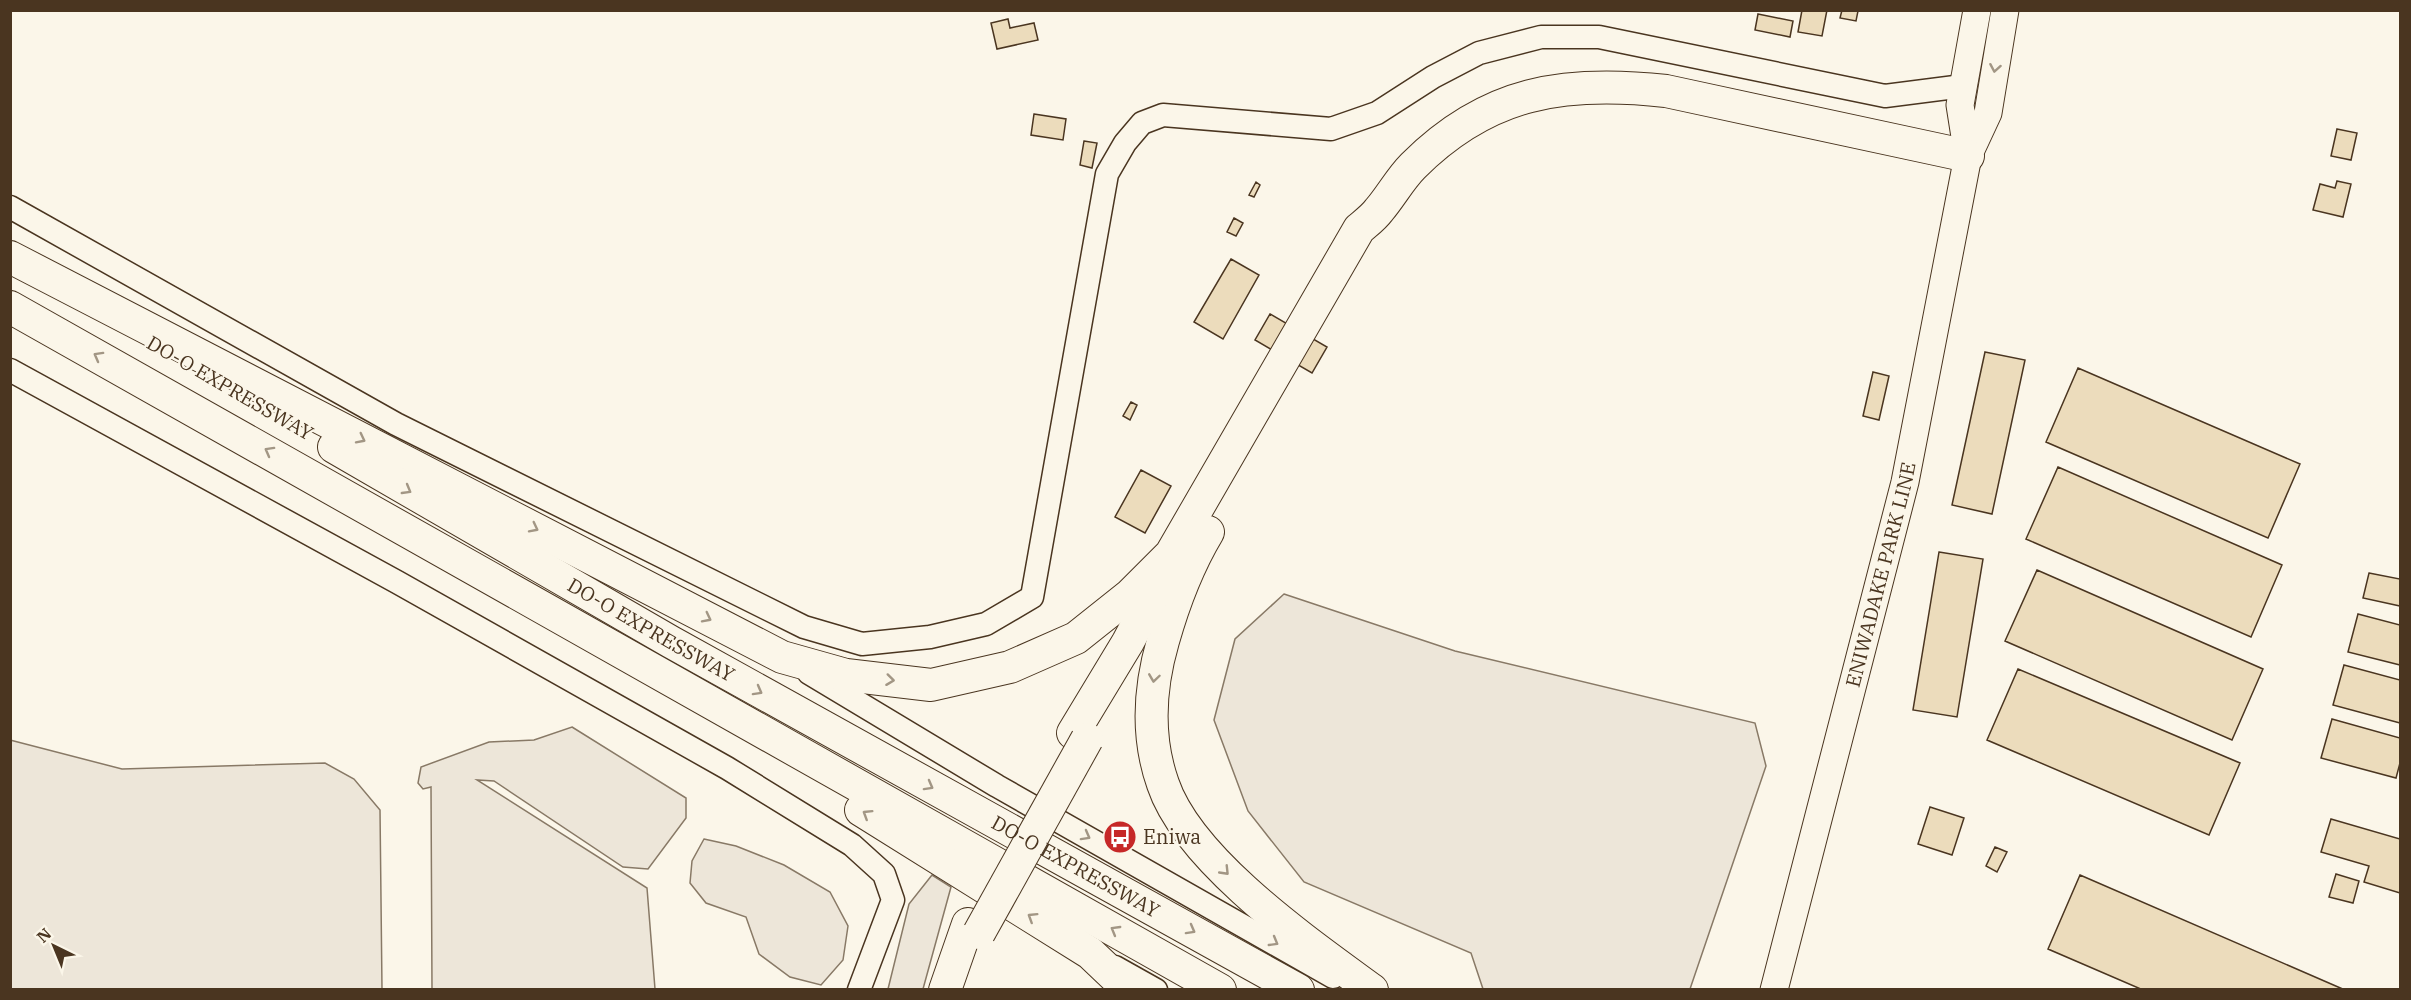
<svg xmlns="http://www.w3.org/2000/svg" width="2411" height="1000" font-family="'IBM Plex Serif',serif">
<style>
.green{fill:#ede6d9;stroke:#887966;stroke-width:1.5}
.building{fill:#ecdcbc;stroke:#4a3520;stroke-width:1.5}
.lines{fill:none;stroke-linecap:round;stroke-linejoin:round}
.minor-casing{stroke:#4a3520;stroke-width:25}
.major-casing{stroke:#4a3520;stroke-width:29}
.highway-casing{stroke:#4a3520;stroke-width:34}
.minor{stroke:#fbf6e9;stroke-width:22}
.major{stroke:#fbf6e9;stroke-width:27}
.highway{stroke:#fbf6e9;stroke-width:32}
.highway-bridge-casing{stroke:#4a3520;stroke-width:34;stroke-linecap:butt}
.highway-bridge{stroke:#fbf6e9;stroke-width:32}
.oneway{stroke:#a29684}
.labels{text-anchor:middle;stroke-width:4.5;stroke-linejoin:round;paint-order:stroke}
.street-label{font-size:20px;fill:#4a3520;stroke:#fbf6e9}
.poi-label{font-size:20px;fill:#4a3520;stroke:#fbf6e9;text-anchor:start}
</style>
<rect width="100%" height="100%" fill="#fbf6e9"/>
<path class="green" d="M1284 594 1455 651 1755 723 1766 766 1690 989H1483L1471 953 1304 882 1248 811 1214 720 1235 639Z
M572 727 686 798V818L648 869 623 867 494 781 477 780 647 888 655 989H432L431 787 423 789 418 783 421 767 489 742 534 740Z
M10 740 122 769 325 763 354 779 380 810 382 989H11Z
M704 839 736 846 784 865 830 892 848 926 843 960 821 985 790 977 759 954 746 917 706 903 690 883 692 861Z
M932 875 951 887 923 989H888L909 904Z"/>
<path class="building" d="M1802 10H1827L1822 36 1798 32Z
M1842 10 1858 11 1856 21 1840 18Z
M1758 14 1793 21 1790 37 1755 30Z
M1008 19 1010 28 1034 23 1038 40 997 49 991 23Z
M1034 114 1066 119 1063 140 1031 135Z
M2337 129 2357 133 2351 160 2331 156Z
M1084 141 1097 143 1092 168 1080 165Z
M2337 181 2351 184 2343 217 2313 210 2320 184 2335 188Z
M1256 182 1260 185 1254 197 1249 195Z
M1234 218 1243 223 1236 236 1227 232Z
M1231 259 1259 275 1223 339 1194 322Z
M1270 314 1327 347 1312 373 1255 340Z
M1985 352 2025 360 1992 514 1952 505Z
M2078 368 2300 464 2268 538 2046 442Z
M1873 372 1889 376 1879 420 1863 416Z
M1131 402 1137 405 1130 420 1123 416Z
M2058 467 2282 565 2251 637 2026 539Z
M1141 470 1171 486 1145 533 1115 517Z
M1939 552 1983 559 1957 717 1913 710Z
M2037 570 2263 669 2232 740 2005 641Z
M2369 573 2400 579V606L2363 598Z
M2358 614 2400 625V665L2348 652Z
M2344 665 2400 680V723L2333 705Z
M2018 669 2240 763 2209 835 1987 740Z
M2332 719 2400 738V763L2396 778 2321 758Z
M1930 807 1964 818 1952 855 1918 844Z
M2331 819 2400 839V893L2364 882 2369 866 2321 852Z
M1995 847 2007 852 1997 872 1986 866Z
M2336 874 2359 881 2353 903 2329 897Z
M2080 875 2345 990H2143L2048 949Z"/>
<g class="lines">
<defs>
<path id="minor" d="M10 207 396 424 804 627 862 644 930 637 986 624 1032 597 1107 174 1125 143 1142 123 1163 115 1331 129 1377 113 1433 77 1479 53 1541 37H1599L1885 96 1963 86
M10 370 397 582 727 768 852 845 884 874 893 900 859 990
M809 673 997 786 1333 977
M1115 967 1156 990"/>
<g id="major">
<path d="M1968 156 1960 105 1977 10"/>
<path id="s1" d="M1774 990 1905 482 1968 156 1988 113 2005 10"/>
</g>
<g id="highway">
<path d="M10 257 782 657 846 675 931 685 1010 667 1076 638 1130 595 1171 554 1359 229C1366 223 1374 217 1379 210 1391 196 1400 179 1413 166 1488 91 1564 80 1666 91L1968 156"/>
<path d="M10 307 1220 990"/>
<path id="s2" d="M334 447 671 642 1298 990"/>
<path d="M1208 532C1187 567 1174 602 1163 641 1149 689 1146 736 1163 784 1189 861 1308 943 1372 990"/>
<path d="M1073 733 1128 642 1165 572"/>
<path d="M861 810 1090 953 1129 990"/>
<path d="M945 990 968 924"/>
</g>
</defs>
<use href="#minor" class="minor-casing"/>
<use href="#major" class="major-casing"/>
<use href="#highway" class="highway-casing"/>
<use href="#minor" class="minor"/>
<use href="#major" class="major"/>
<use href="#highway" class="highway"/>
<defs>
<path id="highway-bridge" d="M979 933 1087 739"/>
</defs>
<use href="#highway-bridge" class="highway-bridge-casing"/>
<use href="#highway-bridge" class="highway-bridge"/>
</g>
<defs><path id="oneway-chevron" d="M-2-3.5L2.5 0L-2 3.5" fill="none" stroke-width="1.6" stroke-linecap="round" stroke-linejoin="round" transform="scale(1.5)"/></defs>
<g class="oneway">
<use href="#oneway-chevron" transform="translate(1995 68) rotate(100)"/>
<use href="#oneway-chevron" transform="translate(98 356) rotate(-151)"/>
<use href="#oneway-chevron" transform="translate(361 439) rotate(27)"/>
<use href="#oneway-chevron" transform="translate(269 451) rotate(-151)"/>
<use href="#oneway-chevron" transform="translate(407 490) rotate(30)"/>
<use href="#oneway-chevron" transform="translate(534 528) rotate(27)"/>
<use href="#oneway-chevron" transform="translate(707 618) rotate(27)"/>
<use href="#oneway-chevron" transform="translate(1154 678) rotate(98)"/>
<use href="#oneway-chevron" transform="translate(890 680) rotate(7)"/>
<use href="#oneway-chevron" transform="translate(758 691) rotate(29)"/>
<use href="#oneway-chevron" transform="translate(929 786) rotate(29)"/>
<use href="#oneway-chevron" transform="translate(867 814) rotate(-148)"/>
<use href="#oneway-chevron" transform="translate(1086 836) rotate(29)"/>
<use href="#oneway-chevron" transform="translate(1225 871) rotate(46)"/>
<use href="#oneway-chevron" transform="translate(1032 917) rotate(-148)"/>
<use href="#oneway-chevron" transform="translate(1115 930) rotate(-150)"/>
<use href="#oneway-chevron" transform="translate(1191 930) rotate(29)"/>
<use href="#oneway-chevron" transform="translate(1274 942) rotate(30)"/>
</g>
<defs>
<symbol id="bus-disc" viewBox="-11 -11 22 22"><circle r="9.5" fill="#c62828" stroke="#fbf6e9"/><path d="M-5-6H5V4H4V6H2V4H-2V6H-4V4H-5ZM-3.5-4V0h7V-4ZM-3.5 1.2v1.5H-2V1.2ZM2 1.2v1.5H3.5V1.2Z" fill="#fff"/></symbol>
</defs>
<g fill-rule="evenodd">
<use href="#bus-disc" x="1101" y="818" width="38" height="38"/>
</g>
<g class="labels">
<g class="street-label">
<text transform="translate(230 388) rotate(30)" y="7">DO-O EXPRESSWAY</text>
<text dy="7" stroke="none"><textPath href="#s1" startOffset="429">ENIWADAKE PARK LINE</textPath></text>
<text dy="7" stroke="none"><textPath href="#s2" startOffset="366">DO-O EXPRESSWAY</textPath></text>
<text dy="7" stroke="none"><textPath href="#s2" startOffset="852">DO-O EXPRESSWAY</textPath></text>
</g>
<g class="poi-label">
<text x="1143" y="844">Eniwa</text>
</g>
</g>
<rect width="2411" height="1000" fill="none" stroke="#4a3520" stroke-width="24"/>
<g transform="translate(54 946) rotate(317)" stroke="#fbf6e9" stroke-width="4.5" paint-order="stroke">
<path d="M0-4.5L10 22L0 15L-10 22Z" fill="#4a3520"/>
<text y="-9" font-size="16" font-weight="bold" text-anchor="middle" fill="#4a3520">N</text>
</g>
</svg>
